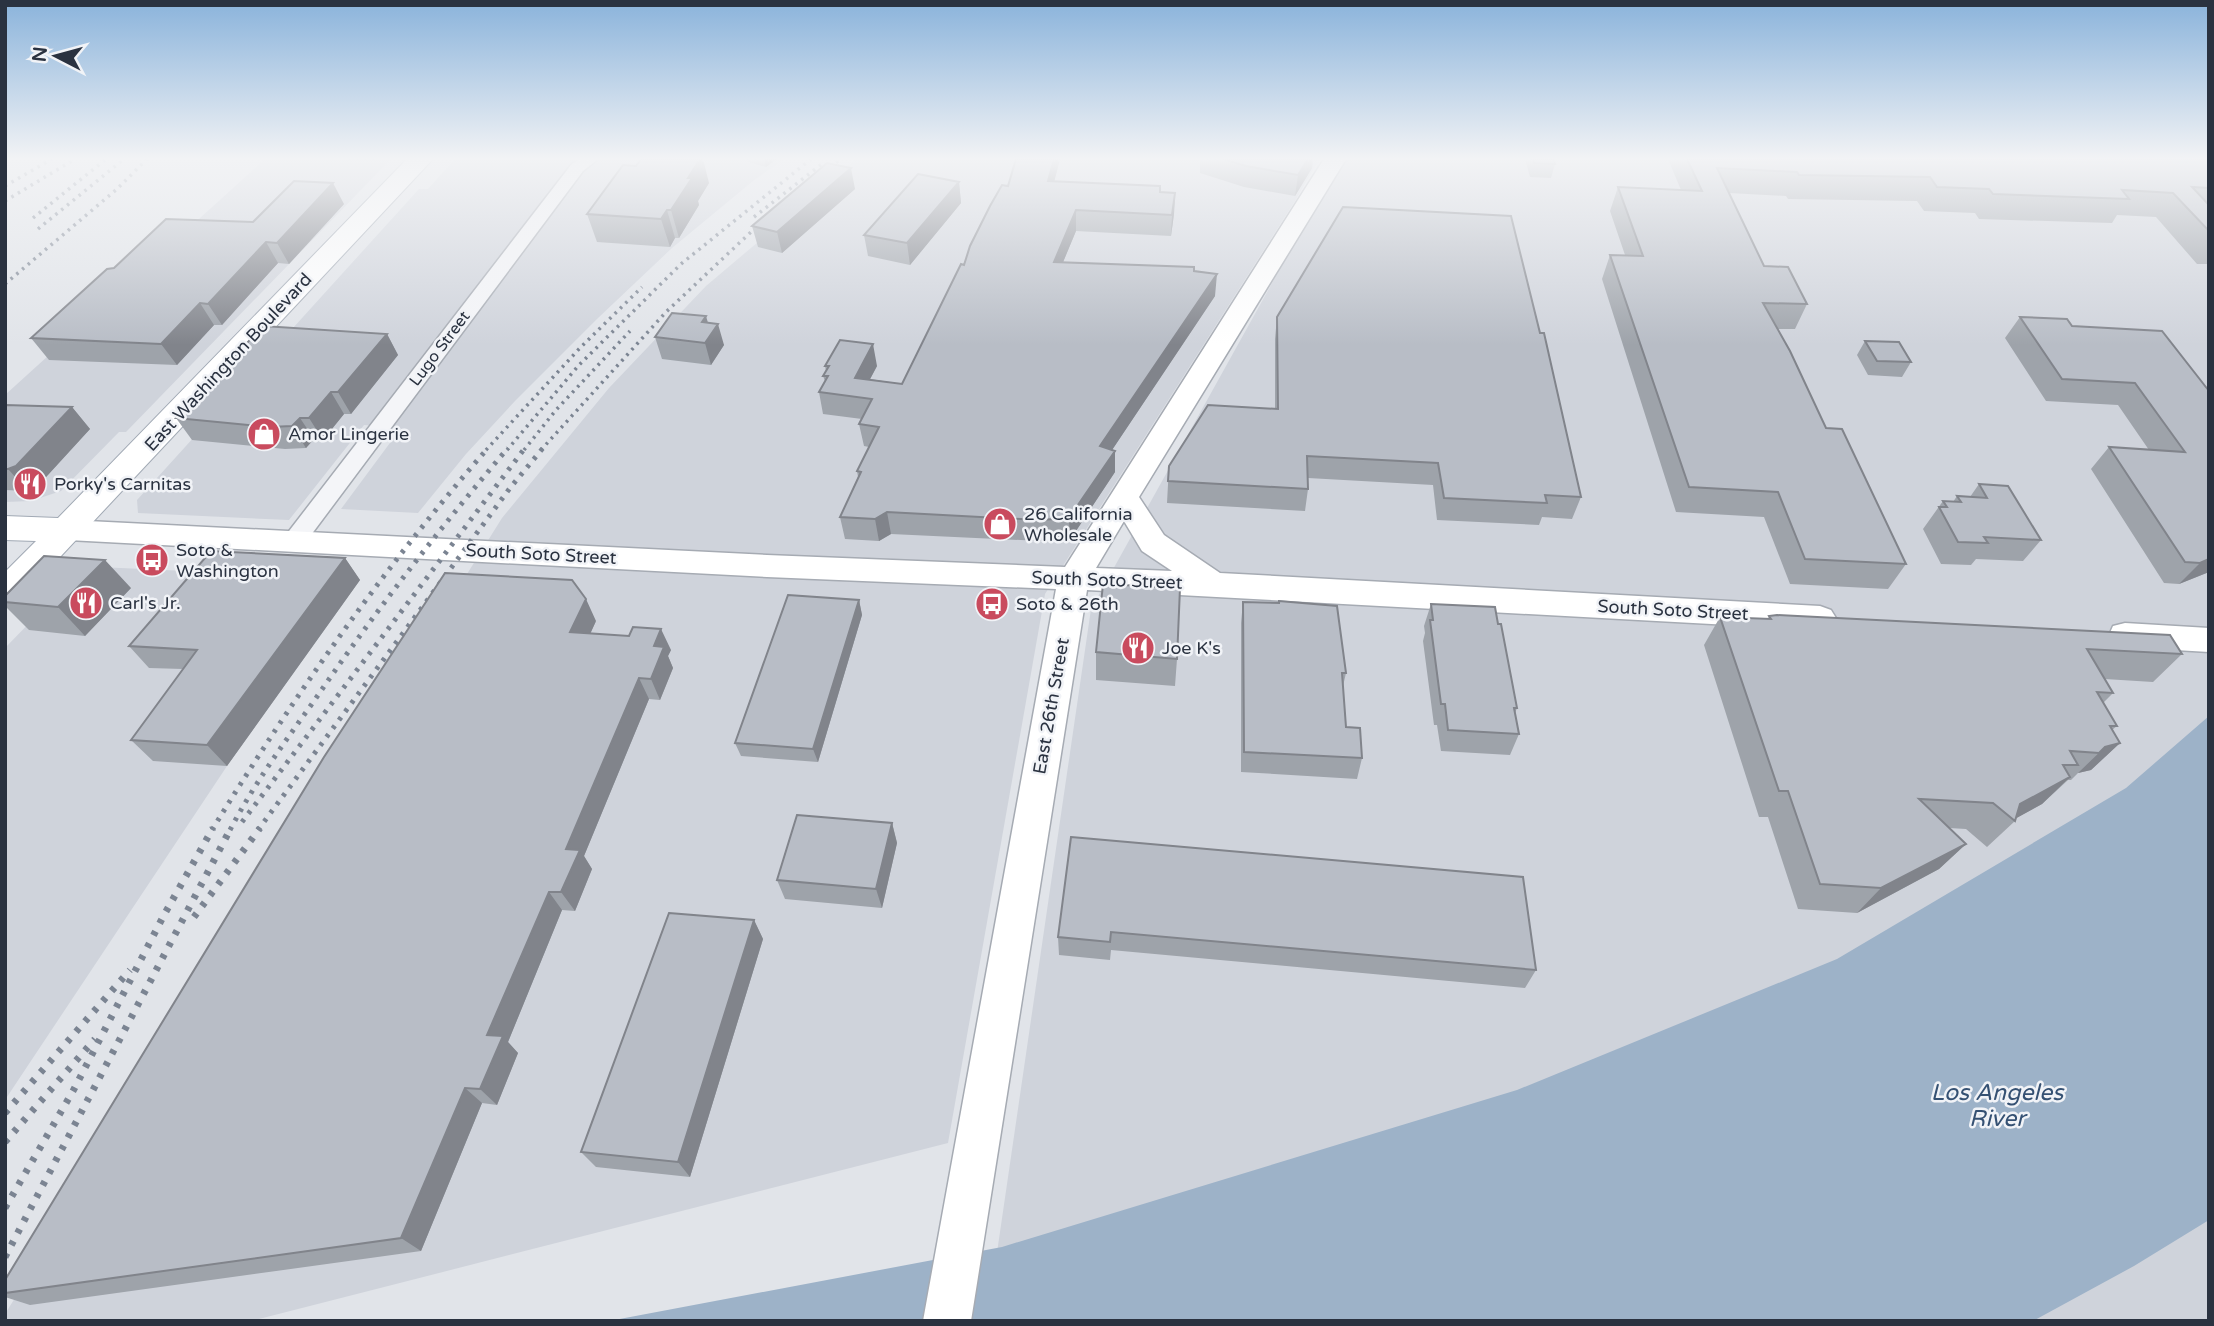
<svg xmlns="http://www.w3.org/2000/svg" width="2214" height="1326" font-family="'Varela Round',sans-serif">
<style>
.built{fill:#cfd3db}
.water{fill:#9db2c8}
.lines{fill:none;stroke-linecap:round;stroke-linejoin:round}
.street-casing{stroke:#a6abb3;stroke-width:3}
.secondary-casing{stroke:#a6abb3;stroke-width:3}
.primary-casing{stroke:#a1a9b4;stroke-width:2}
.street{fill:#f4f5f8;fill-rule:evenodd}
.secondary{fill:#fff;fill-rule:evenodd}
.primary{fill:#fff;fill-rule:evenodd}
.rail-far2{stroke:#7b8492;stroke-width:3.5;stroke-dasharray:2.5 5;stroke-linecap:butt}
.rail-far1{stroke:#7b8492;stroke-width:5;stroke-dasharray:3.5 7;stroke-linecap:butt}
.rail{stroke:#7b8492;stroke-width:7;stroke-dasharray:4.5 9;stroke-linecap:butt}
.wall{fill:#9ea3aa}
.shaded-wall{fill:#81848b}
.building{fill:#b8bdc6;stroke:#81848b;stroke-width:2}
.labels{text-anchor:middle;stroke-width:5;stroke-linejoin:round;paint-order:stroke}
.far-street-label{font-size:16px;fill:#2a3240;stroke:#f1f3f7}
.street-label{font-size:18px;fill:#2a3240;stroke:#f1f3f7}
.poi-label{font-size:18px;fill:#2a3240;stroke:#f1f3f7;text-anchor:start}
.near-water-label{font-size:23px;font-style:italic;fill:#355173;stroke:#f1f3f7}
</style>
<rect width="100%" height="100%" fill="#e1e4e9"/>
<path class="built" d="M265 159H391L126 432H119L61 491 31 501 5 502V395Z
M455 159H784L753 181 672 248 597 319 515 401 466 454 418 513 341 509 401 428 364 425 289 520 138 513 137 500 419 189H428Z
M856 159H1319L1295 201 1045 594 948 1143 251 1321H5V1314L502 518 609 388 706 286Z
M1341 159H2209V1321H987L1091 609Z
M99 567 229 573 227 766 5 1100V648L75 576Z"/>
<path class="water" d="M2209 716V1220L2134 1266 2033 1321H609L1002 1247 1517 1090 1837 959 2126 788Z"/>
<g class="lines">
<defs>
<path id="street" d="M579 159H598L583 171 302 547 294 549 286 547 283 541 286 535 571 165Z"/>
<path id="secondary" d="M1324 159H1346L1139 497 1164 535 1220 573 1820 606 1831 610 1836 618 1831 626 1820 630 1087 590 971 1321H923L1056 589 767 577 68 540 57 537 53 530 57 523 68 520 767 555 1065 567ZM1124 521 1142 551 1172 571 1096 568Z
M2125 623 2209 628V652L2125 647 2113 644 2109 635 2113 626Z"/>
<path id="primary" d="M407 159H433L17 603 5 607V572L36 541 5 540V516L58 518Z"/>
</defs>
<use href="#street" class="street-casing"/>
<use href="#secondary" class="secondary-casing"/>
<use href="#primary" class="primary-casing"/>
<use href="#street" class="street"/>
<use href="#secondary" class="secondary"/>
<use href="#primary" class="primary"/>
<path class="rail-far2" d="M818 176 841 159
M5 186 52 159
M5 201 75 159
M754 217 823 163
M33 218 106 159
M38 229 124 159
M5 284 117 189 147 159
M486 450 579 349 642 287
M507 450 579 365 681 264 811 159
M524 450 556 410 630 331
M541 450 666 312 769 215"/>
<path class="rail-far1" d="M242 822 525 448
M212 830C294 696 384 567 488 448
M230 830C254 784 284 743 314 701 374 613 439 529 508 448
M258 830 510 488 543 448"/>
<path class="rail" d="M194 917 260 828
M5 1113 130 970
M5 1142 95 1039
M5 1208 73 1091 164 915 213 828
M5 1257 231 828"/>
</g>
<path class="wall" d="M325 159H375L373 161Z
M739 159H777L766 167Z
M1016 159H1060L1054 181 1175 193 1174 214 1171 236 1076 231 1063 262 1194 271 1215 296 1112 450 1115 472 1070 540 1040 541 891 534 879 541 845 539 840 517 858 477 857 471 869 447 864 446 859 424 862 419 823 414 819 392 825 381 823 376 826 371 825 366H877L870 379 902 384 964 265 1008 186Z
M1200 159H1313L1312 168 1295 196 1244 187 1200 173Z
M1525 159H1554L1555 164 1551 178 1530 177Z
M1668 159H2209V264H2197L2156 217 2117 215 2112 223 1979 219 1975 213 1924 211 1917 201 1788 199 1786 196 1729 193 1764 266 1807 304 1795 329H1777L1826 428 1906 564 1888 589 1790 584 1764 517 1676 512 1602 279 1610 255H1625L1610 211 1618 187 1681 190Z
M959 182 961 203 910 265 868 256 864 235Z
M709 183 698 201 699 205 679 238H675L670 247 597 242 587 214Z
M855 189 782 253 758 247 752 226Z
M344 204 289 264 278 263 222 325H214L177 365 49 360 31 338 253 222Z
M1277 317 1581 497 1572 519 1542 517 1539 525 1437 520 1433 485 1308 478V489L1305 511 1167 503 1169 466 1275 408V339Z
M2020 317 2072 326 2209 391V572L2179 584 2164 583 2091 469 2109 447 2149 450 2118 405 2046 401 2005 338Z
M708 323 724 345 711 365 662 359 655 337Z
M387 334 398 355 351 414H344L323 440 314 439 306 448 285 449 192 440 176 418Z
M1865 341 1911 362 1902 377 1868 375 1857 355Z
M5 405 72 407 90 429 36 488 28 491 5 490Z
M1979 484 2041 540 2023 561 1976 559 1971 565 1941 564 1923 529 1943 501 1953 502 1957 496 1970 497Z
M345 558 360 580 227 766 153 761 131 740 183 669 149 668 129 646Z
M131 588 85 636 29 630 5 606V596Z
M859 600 862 615 818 762 741 756 735 743Z
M1243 602 1346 673 1343 686 1346 727 1362 758 1357 779 1241 772V623Z
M1431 604 1498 624 1517 708 1515 713 1519 734 1510 755 1441 751 1437 725H1434L1423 641 1425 633 1424 626Z
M1769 616 2182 654 2153 682 2105 679 2113 693 2103 703 2117 726 2112 730 2120 743 2091 770 2078 773 2071 780H2068L2042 804 2016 818 2015 821 1987 847 1966 829 1949 828 1966 844 1939 869 1857 913 1798 909 1768 817H1759L1704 645 1720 617 1768 619Z
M596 621 590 634 671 650 668 656 673 668 660 700 649 699 584 856 592 869 575 911 562 910 508 1042 518 1053 497 1105 482 1103 421 1251 30 1305 5 1297V1280Z
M1096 652 1177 659 1175 686 1096 680Z
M892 823 897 843 882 908 785 899 777 880Z
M1071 837 1536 970 1525 988 1111 950 1110 960 1059 955 1058 937Z
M754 920 763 939 690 1177 596 1167 581 1152Z"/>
<path class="shaded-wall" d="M700 159H703L709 183 698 201 699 205 679 238 671 210 688 178Z
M764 159H777L766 167Z
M1054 159H1060L1049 202 1048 181Z
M1308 159H1313L1312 168 1295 196 1298 175Z
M851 168 855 189 782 253 777 232Z
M959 182 961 203 910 265 907 243Z
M333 183 344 204 289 264 277 243Z
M1175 193 1174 214 1171 236 1172 215Z
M667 210 675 238 670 247 661 219Z
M1076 210V231L1054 284V262Z
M266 242 278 263 222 325 208 304Z
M1217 274 1215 296 1100 468V446Z
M200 303 214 325 177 365 161 344Z
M706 316 711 333 718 324 724 345 711 365 705 343 702 322Z
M387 334 398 355 351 414 338 392Z
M873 344 877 366 860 398 855 378Z
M331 392 344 414 323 440 309 418Z
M72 407 90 429 36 488 28 491 8 469Z
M300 418 314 439 306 448 292 426Z
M1115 451V472L1070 540 1069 518Z
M887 512 891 534 879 541 875 519Z
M345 558 360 580 227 766 207 745Z
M2209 559V572L2179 584 2200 563Z
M105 560 131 588 85 636 58 607Z
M586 599 596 621 581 654 570 632Z
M859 600 862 615 818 762 813 749Z
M661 629 671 650 668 656 673 668 660 700 651 679 654 646Z
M639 678 649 699 584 856 592 869 575 911 561 892 566 849Z
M2120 743 2091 770 2078 773 2105 747Z
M2070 777 2042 804 2013 820 2020 804Z
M892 823 897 843 882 908 876 889Z
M1966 844 1939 869 1857 913 1881 888Z
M549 892 562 910 508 1042 518 1053 497 1105 480 1089 487 1035Z
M754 920 763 939 690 1177 678 1162Z
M465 1088 482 1103 421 1251 401 1238Z"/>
<path class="building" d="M641 159H700L688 178H692L671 210H667L661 219 587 214 623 165 636 166Z
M1016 159H1054L1048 181 1160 186V192L1175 193 1172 215 1076 210 1054 262 1194 267V271L1217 274 1100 446 1115 451 1069 518 1039 520 887 512 875 519 840 517 861 472 857 471 879 427 859 424 872 399 819 392 828 376H823L829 366H825L840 340 873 344 855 378 902 384 961 264 964 265 970 246 990 206 1002 185 1008 186Z
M1223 159H1308L1298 175 1246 166Z
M1533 159H1554L1555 164 1534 163Z
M1687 159H2209V188L2192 187 2209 205V231L2173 193 2122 190 2129 199 1993 194 1989 189 1937 187 1930 177 1799 175 1797 172 1717 168 1764 266 1788 267 1807 304 1763 303 1790 351 1826 428 1842 429 1906 564 1805 559 1778 492 1689 487 1610 255 1643 256 1618 187 1702 191Z
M827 163 851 168 777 232 752 226Z
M918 174 959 182 907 243 864 235Z
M294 181 333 183 277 243 266 242 208 304 200 303 161 344 31 338 107 269 114 268 166 219 253 222Z
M1343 207 1511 216 1540 333H1544L1581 497 1545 495 1547 503 1444 498 1438 463 1307 456 1308 489 1168 481 1169 466 1208 405 1278 409 1277 317Z
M672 313 706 316 702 322 718 324 705 343 655 337Z
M2020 317 2067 319 2072 326 2162 331 2209 391V559L2200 563 2185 562 2109 447 2185 452 2135 383 2062 379Z
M263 326 387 334 338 392H331L309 418H300L292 426 270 427 176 418Z
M1865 341 1899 342 1911 362 1877 361Z
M5 405 72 407 16 466 8 469H5Z
M1979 484 2008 486 2041 540 1984 537 1988 543 1958 542 1939 507H1947L1943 501 1961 502 1957 496 1987 498Z
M211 551 345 558 207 745 131 740 197 650 129 646Z
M44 556 105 560 58 607 5 602V596Z
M445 573 572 580 586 599 570 632 629 636 633 627 661 629 654 646 664 647 651 679 639 678 566 849 580 850 561 892H549L487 1035 503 1036 480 1089 465 1088 401 1238 5 1293V1280L324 757Z
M1103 584 1180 588 1177 659 1096 652Z
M788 595 859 600 813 749 735 743Z
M1279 601 1337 606 1346 673H1342L1346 727 1360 728 1362 758 1244 752 1243 602 1279 603Z
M1431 604 1495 607 1498 624H1501L1517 708H1514L1519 734 1448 730 1445 704H1441L1430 620H1433Z
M1777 615 2170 635 2182 654 2087 649 2113 693 2097 692 2117 726H2110L2120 743 2105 747 2099 753 2070 751 2078 765H2063L2070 777 2020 804 2015 821 1993 803 1919 799 1966 844 1881 888 1820 884 1788 791H1779L1720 617 1771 619 1769 616Z
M797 815 892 823 876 889 777 880Z
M1071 837 1523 877 1536 970 1111 932 1110 942 1058 937Z
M669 913 754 920 678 1162 581 1152Z"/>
<linearGradient id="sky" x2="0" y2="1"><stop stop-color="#8ab3db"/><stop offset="0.46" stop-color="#f2f3f5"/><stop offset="1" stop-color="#f2f3f5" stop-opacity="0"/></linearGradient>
<rect width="2214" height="345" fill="url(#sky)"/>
<defs>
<symbol id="shop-disc" viewBox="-11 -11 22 22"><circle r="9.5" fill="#c94b5e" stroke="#f1f3f7"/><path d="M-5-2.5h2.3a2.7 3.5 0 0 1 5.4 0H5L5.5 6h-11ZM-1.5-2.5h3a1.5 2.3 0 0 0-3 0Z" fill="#fff"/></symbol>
<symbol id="restaurant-disc" viewBox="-11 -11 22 22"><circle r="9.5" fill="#c94b5e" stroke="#f1f3f7"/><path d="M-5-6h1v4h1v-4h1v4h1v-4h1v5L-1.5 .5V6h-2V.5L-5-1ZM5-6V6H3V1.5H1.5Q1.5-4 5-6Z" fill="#fff"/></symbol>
<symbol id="bus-disc" viewBox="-11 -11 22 22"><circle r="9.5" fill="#c94b5e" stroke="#f1f3f7"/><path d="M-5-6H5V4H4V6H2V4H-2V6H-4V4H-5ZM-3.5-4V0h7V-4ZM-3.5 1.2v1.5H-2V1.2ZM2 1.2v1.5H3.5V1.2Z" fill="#fff"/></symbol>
</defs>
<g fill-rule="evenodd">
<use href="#shop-disc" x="245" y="415" width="38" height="38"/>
<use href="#restaurant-disc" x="11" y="465" width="38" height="38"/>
<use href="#shop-disc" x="981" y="505" width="38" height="38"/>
<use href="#bus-disc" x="133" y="541" width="38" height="38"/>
<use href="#restaurant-disc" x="67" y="584" width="38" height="38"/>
<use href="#bus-disc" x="973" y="585" width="38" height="38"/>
<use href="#restaurant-disc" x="1119" y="629" width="38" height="38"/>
</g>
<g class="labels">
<g class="far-street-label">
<text transform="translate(439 348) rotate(-53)" y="6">Lugo Street</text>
</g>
<g class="street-label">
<text transform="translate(228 362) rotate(-47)" y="6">East Washington Boulevard</text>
<text transform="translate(541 554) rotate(3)" y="6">South Soto Street</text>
<text transform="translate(1107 580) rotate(2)" y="6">South Soto Street</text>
<text transform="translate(1673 610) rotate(3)" y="6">South Soto Street</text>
<text transform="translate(1051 706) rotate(-80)" y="6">East 26th Street</text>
</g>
<g class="poi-label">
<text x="288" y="440">Amor Lingerie</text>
<text x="54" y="490">Porky's Carnitas</text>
<text x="1024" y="520">26 California<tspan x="1024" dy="21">Wholesale</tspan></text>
<text x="176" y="556">Soto &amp;<tspan x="176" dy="21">Washington</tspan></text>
<text x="110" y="609">Carl's Jr.</text>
<text x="1016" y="610">Soto &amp; 26th</text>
<text x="1162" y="654">Joe K's</text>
</g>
<g class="near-water-label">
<text x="1997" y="1100">Los Angeles<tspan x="1997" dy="26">River</tspan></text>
</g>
</g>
<rect width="2214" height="1326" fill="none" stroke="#2a3240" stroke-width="14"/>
<g transform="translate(56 56) rotate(276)" stroke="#f1f3f7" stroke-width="5" paint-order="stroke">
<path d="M0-5L12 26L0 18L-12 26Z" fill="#2a3240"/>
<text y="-10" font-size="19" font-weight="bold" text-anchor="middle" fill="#2a3240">N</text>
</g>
</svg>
